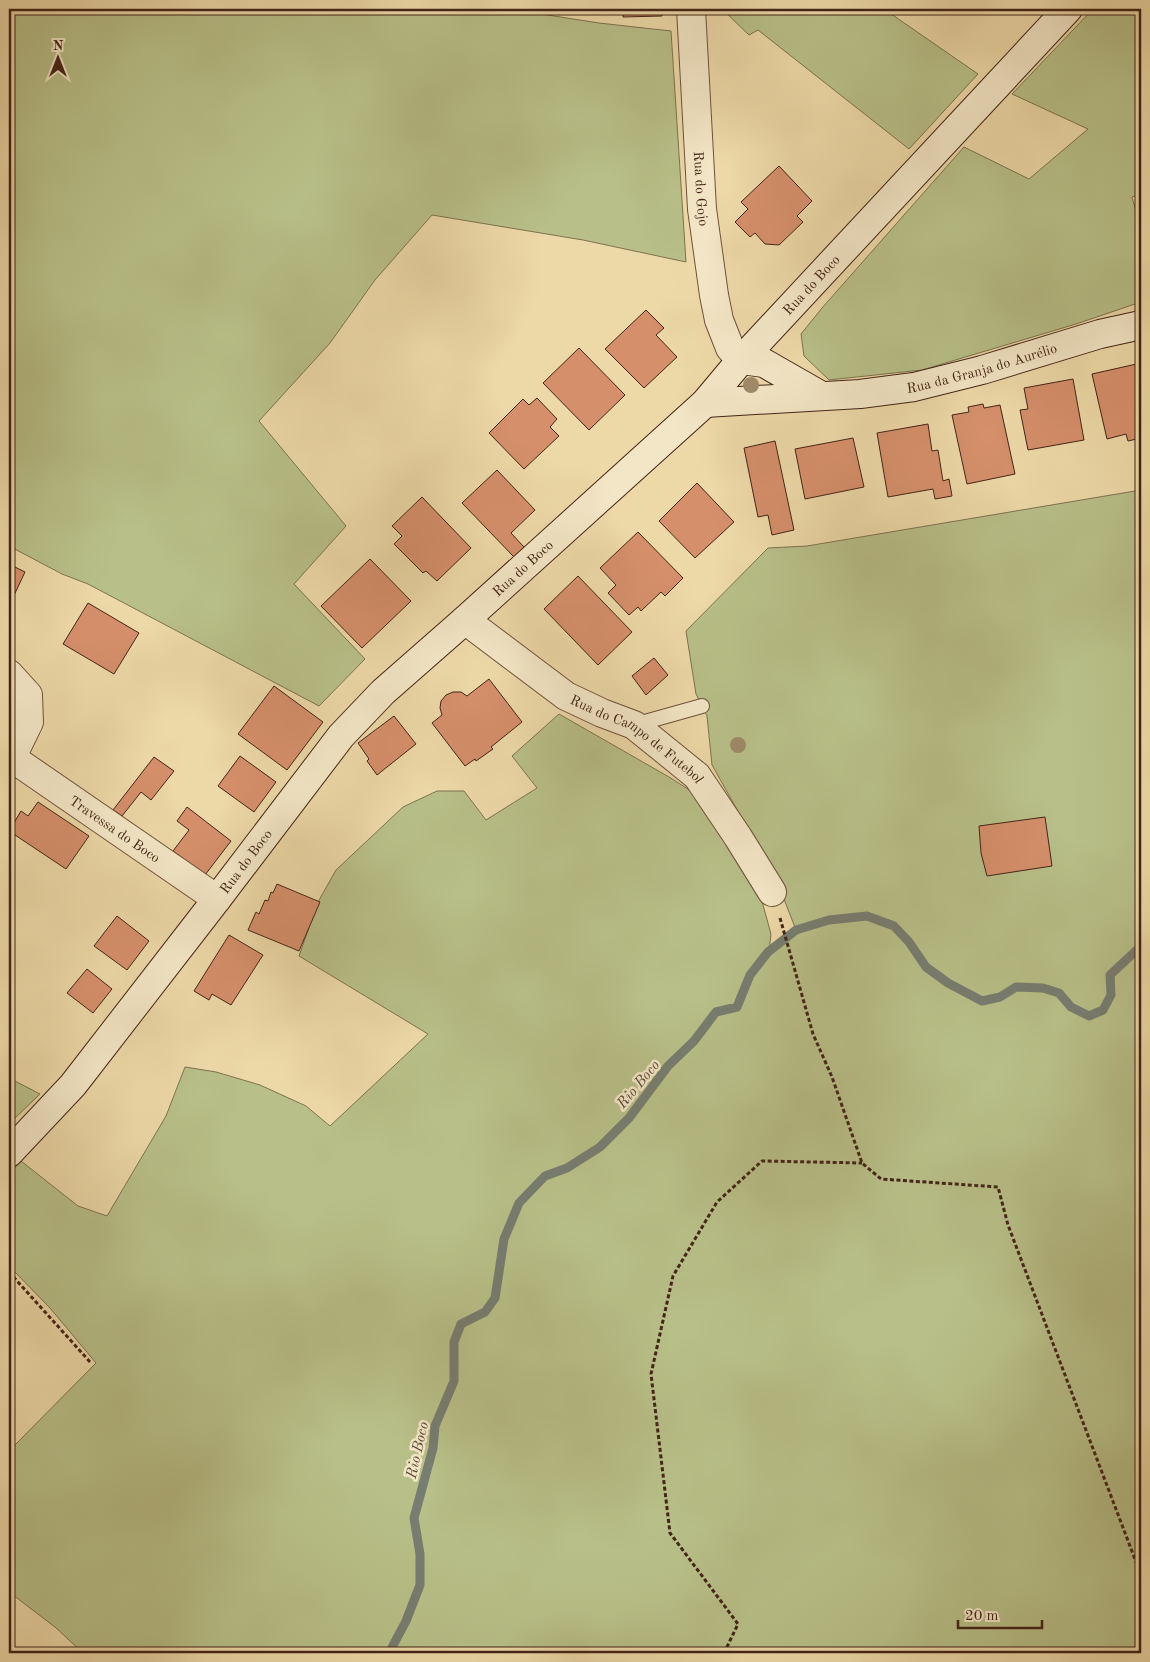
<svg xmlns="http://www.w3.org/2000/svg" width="1150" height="1662" font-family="'Old Standard TT',serif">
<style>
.green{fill:#b8bf88;stroke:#7e7250}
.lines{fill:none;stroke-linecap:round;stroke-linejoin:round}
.stream{stroke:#777d70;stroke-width:9}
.building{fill:#d58f6b;stroke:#432417}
.lane-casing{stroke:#6e513b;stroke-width:16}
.street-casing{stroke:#6e513b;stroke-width:30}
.secondary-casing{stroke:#432417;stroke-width:30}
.path{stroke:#432417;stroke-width:3;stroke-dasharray:4 2.5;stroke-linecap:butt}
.lane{stroke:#f3e6c6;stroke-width:14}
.street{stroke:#f3e6c6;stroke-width:28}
.secondary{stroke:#f3e6c6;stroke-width:28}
.tree{fill:#9f8a67}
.labels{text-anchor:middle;stroke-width:5;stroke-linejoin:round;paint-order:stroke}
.street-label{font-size:14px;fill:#432417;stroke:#f3e6c6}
.water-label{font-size:15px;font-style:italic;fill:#58493c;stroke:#f3e6c6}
</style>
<rect width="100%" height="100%" fill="#edd8a7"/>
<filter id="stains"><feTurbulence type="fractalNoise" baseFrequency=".004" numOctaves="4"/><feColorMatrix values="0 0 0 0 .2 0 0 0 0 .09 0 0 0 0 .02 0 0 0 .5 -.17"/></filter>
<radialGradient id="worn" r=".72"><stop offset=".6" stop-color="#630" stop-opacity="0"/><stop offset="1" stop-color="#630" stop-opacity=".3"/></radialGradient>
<path class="green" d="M9 9H509L599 23 671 31 686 262 583 240 432 215 375 280 330 343 259 421 346 526 294 584 365 659 319 706 88 584 62 574 9 546Z
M722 9H884L978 74 909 149 758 30 749 35Z
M1093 9H1141V194L1132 197 1141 229V302L1076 324 922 370 829 380 804 356 801 334 822 308 964 147 1029 179 1088 129 1012 94Z
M1141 490V1653H83L55 1627 9 1592V1439L15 1445 96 1363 50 1308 9 1266V1174L21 1161 78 1206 107 1216 166 1116 185 1067 216 1072 260 1085 306 1106 330 1126 428 1034 299 956 318 902 336 870 403 807 437 791H464L486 820 537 788 512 756 559 714 669 777 702 798 760 894 771 934 769 952 796 930 777 881 712 765 707 716 696 694 686 631 768 548 807 546Z
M9 1078 40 1094 9 1124Z"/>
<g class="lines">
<path class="stream" d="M389 1653 406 1621 420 1585V1554L414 1518 433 1448 435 1426 454 1381V1342L461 1324 485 1312 495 1298 504 1239 519 1203 545 1176 567 1168 600 1147 629 1118 668 1066 694 1041 716 1012 737 1007 750 975 768 952 796 930 829 920 867 916 894 926 909 942 926 967 948 983 982 1001 1000 997 1016 987 1043 988 1059 993 1071 1007 1089 1016 1103 1010 1111 995 1110 975 1141 946"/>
</g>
<path class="building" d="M623 9H662V16L623 17Z
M779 166 812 201 797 216 803 222 779 245 765 244 755 233 750 237 735 222 748 209 741 202Z
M646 310 664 328 656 335 677 357 644 388 605 349Z
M579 348 625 395 589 430 543 383Z
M1141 363V438L1128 441 1126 434 1107 439 1092 374Z
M1073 379 1084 440 1028 450 1020 410 1028 409 1024 388Z
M537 398 557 419 550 427 559 436 524 469 489 433 523 399 529 405Z
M983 404 984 408 1000 405 1015 474 967 484 952 415 969 412 968 407Z
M928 424 932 451 938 450 943 481 949 479 952 496 935 499 933 489 888 497 877 433Z
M853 438 864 487 805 499 795 449Z
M775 441 794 530 772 535 768 515 758 517 744 448Z
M497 470 535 510 511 533 524 547 514 557 462 503Z
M697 483 734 522 695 558 659 521Z
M422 497 471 548 437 581 426 571 423 573 394 544 402 536 392 526Z
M638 532 683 578 665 596 661 592 641 611 638 607 629 615 608 593 616 585 600 568Z
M370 559 411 601 362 648 321 606Z
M9 564 25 572 9 606Z
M578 576 632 632 598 665 544 609Z
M88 603 139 633 114 674 63 644Z
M654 658 668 675 646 695 632 676Z
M489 679 522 722 491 747 493 749 476 761 475 759 465 766 432 723 442 715 440 708 441 701 446 695 453 692H461L467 696Z
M274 686 323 722 287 770 238 734Z
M394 716 416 744 377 775 367 761 369 759 358 743Z
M240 756 276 782 254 812 218 786Z
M154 757 174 771 151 800 141 792 122 816 113 810Z
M38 802 89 836 66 869 9 831 21 811 28 816Z
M187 807 231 841 205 875 173 851 189 830 177 821Z
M1045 817 1052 866 987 876 981 853 979 826Z
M277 884 320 902 299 951 248 930 256 912 259 914 265 900 268 901 271 892 273 893Z
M117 916 149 941 127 970 94 946Z
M229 935 263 955 231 1005 212 994 209 1000 194 991Z
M87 969 112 989 93 1013 67 993Z"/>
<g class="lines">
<defs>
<path id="lane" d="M634 725 702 706"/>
<g id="street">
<path id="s1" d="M691 9 702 209 714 295 719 320 730 348 741 360"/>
<path id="s2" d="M465 620 566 696 602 713 634 725 697 776 738 837 772 892"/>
<path d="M9 674 28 695 29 722 9 763"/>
<path id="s3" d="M12 758 217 899"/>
</g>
<g id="secondary">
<path d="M741 360 764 363 820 395"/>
<path id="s4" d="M705 403 860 394 914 387 982 370 1100 334 1141 325"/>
<path id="s5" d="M9 1153 73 1085 217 899 341 736 383 692 465 620 705 403 741 360 1068 9"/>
</g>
</defs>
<use href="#lane" class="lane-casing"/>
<use href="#street" class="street-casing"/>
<use href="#secondary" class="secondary-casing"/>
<path class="path" d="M780 918 813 1034 832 1077 862 1163 881 1179 998 1187 1008 1225 1141 1575
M9 1272 91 1363
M724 1653 738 1624 670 1533 651 1374 673 1276 717 1202 762 1161 862 1163"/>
<use href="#lane" class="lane"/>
<use href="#street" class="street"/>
<use href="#secondary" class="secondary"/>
</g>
<g class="tree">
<circle cx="751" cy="385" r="8"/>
<circle cx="738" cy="745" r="8"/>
</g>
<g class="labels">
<g class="street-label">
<text dy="5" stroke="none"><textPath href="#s1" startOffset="180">Rua do Gojo</textPath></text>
<text dy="5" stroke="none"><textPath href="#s5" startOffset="1186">Rua do Boco</textPath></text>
<text dy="5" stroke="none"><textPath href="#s4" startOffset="280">Rua da Granja do Aurélio</textPath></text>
<text dy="5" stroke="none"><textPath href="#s5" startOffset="781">Rua do Boco</textPath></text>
<text dy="5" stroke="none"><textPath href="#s2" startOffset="210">Rua do Campo de Futebol</textPath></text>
<text dy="5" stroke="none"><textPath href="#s3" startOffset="125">Travessa do Boco</textPath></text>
<text dy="5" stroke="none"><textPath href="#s5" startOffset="376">Rua do Boco</textPath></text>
</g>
<g class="water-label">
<text transform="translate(638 1084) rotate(-50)" y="5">Rio Boco</text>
<text transform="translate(417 1450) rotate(-77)" y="5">Rio Boco</text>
</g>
</g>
<rect width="1150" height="1662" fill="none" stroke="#edd8a7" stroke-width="30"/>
<rect x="10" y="10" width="1130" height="1642" fill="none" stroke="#432417" stroke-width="2.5"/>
<rect x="15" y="15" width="1120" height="1632" fill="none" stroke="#432417"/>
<g transform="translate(58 58)" stroke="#f3e6c6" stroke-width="4" paint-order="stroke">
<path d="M0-4L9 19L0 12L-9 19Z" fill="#432417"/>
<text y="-8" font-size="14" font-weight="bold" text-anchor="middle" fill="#432417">N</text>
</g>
<path d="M958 1620v8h84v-8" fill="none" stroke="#432417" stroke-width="2.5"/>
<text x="965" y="1620" font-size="15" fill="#432417" stroke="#f3e6c6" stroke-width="4" paint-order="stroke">20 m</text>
<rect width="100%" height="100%" filter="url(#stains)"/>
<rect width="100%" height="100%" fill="url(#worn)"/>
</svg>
